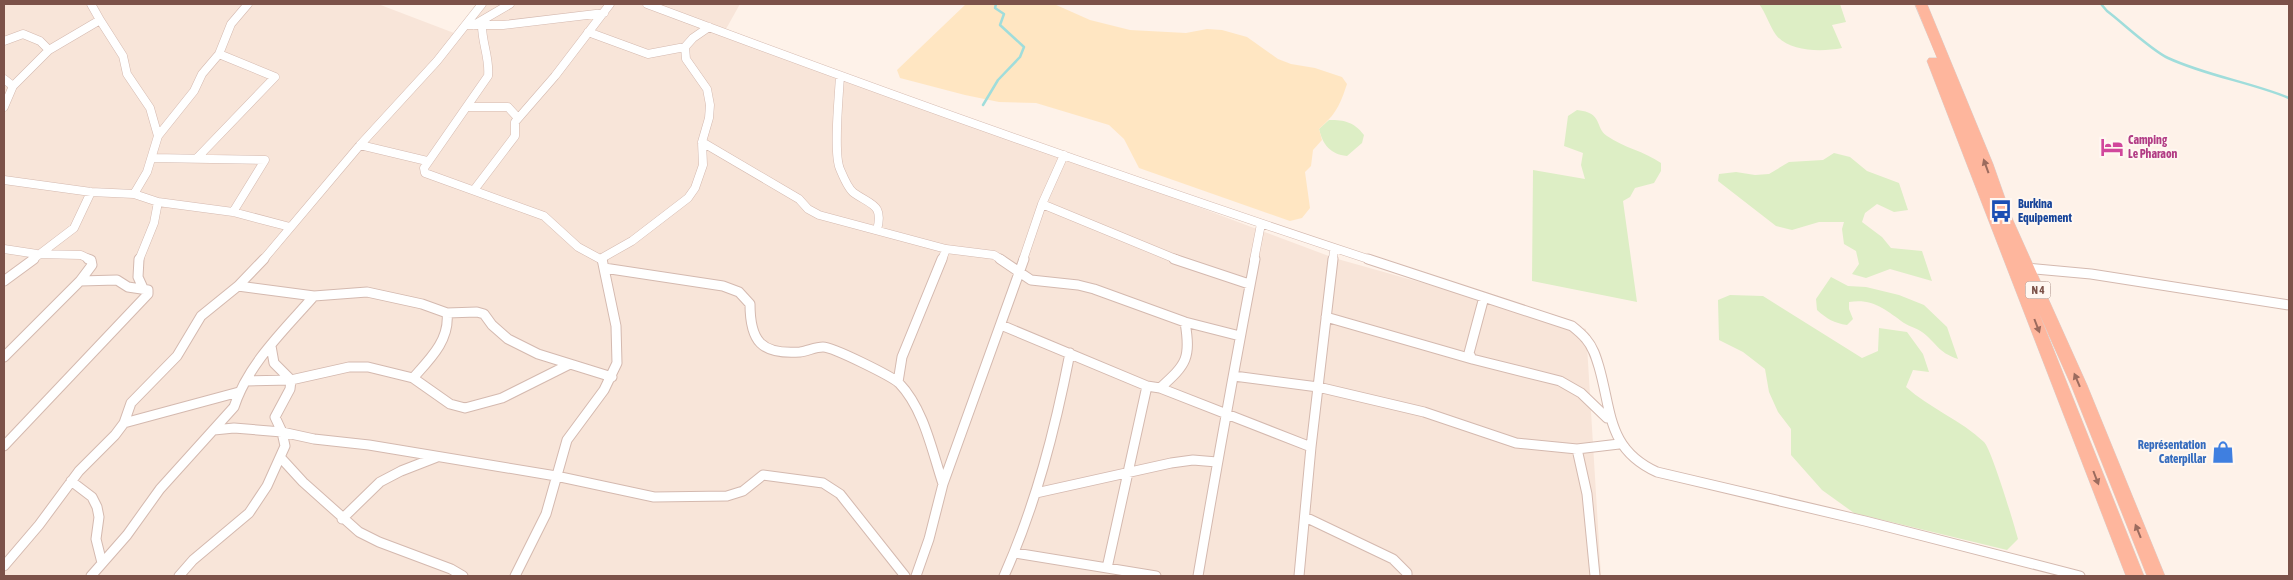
<svg xmlns="http://www.w3.org/2000/svg" width="2293" height="580" font-family="'Asap Condensed',sans-serif">
<style>
.residential{fill:#f8e5d9}
.green{fill:#ddeec5}
.sand{fill:#ffe6c2}
.lines{fill:none;stroke-linecap:round;stroke-linejoin:round}
.stream{stroke:#a0dddb;stroke-width:2.5}
.minor-far1-casing{stroke:#d4b9af;stroke-width:9}
.minor-casing{stroke:#d4b9af;stroke-width:11}
.trunk-casing{stroke:#dacfcc;stroke-width:1}
.minor-far1{stroke:#fff;stroke-width:8}
.minor{stroke:#fff;stroke-width:9}
.trunk{fill:#feb69d;fill-rule:evenodd}
.oneway{fill:#9c6b5e}
.labels{text-anchor:middle;stroke-width:4;stroke-linejoin:round;paint-order:stroke}
.shield{fill:#fff7f1;stroke:#a3847b;stroke-width:1}
.shield-label{font-size:11px;font-weight:bold;fill:#7c5249}
.hotel-label{font-size:12px;font-weight:bold;fill:#b23c85;stroke:#fff7f1;text-anchor:start}
.transit-label{font-size:12px;font-weight:bold;fill:#164399;stroke:#fff7f1;text-anchor:start}
.shop-label{font-size:12px;font-weight:bold;fill:#366cbe;stroke:#fff7f1;text-anchor:end}
</style>
<rect width="100%" height="100%" fill="#fef2e9"/>
<path class="residential" d="M4 4H378L454 33 479 4H740L726 29 1334 258 1586 329 1601 576H4Z"/>
<path class="green" d="M1759 4H1840L1846 22 1832 25 1842 48C1822 52 1789 52 1776 35 1769 25 1766 13 1759 4Z
M1577 110C1604 113 1594 127 1607 136 1624 148 1644 151 1661 163V171L1654 183 1635 188 1630 197 1623 201 1637 302 1532 281 1533 170 1585 179 1581 165 1583 153 1564 146 1568 116Z
M1329 120C1345 120 1354 122 1364 135L1362 143 1347 156C1330 154 1323 145 1319 129Z
M1834 153 1850 157 1867 171 1899 183 1908 210 1894 212 1877 204 1865 213 1862 222 1882 237 1891 248 1922 251 1932 281 1890 269 1866 278 1852 274 1859 264 1856 251 1844 244 1842 229 1844 222H1819L1792 230 1776 226 1718 181 1719 174 1736 172 1755 175 1769 174 1789 162 1823 160Z
M1831 277 1848 286 1866 287 1899 295 1924 305 1947 327 1958 359C1937 352 1937 343 1922 332 1917 328 1910 327 1904 323 1886 310 1873 298 1849 302V309L1853 319 1847 325C1834 323 1827 319 1817 310L1816 299Z
M1730 295 1763 296 1862 358 1878 351 1879 328 1907 332 1923 354 1929 372 1913 370 1906 387C1929 408 1961 420 1984 442 1991 448 2014 524 2018 539L2007 550 1854 513 1822 490 1791 455V429L1778 412 1769 392 1765 369 1743 352 1719 340 1718 300Z"/>
<path class="sand" d="M966 4H1054L1090 20 1130 30 1186 33 1207 29 1222 30 1247 37 1278 59 1291 64 1315 68 1342 77 1347 84C1340 105 1336 114 1319 129L1322 140 1313 150 1311 166 1305 172 1310 208 1302 218 1290 221 1139 168 1124 139 1109 125 1036 103 999 102 965 95 900 78 897 70Z"/>
<g class="lines">
<path class="stream" d="M2101 4 2107 11C2123 23 2151 50 2168 58 2207 76 2250 82 2289 98
M983 105 998 80 1020 57 1024 47 1000 25 1004 14 995 8 996 4"/>
<defs>
<path id="minor-far1" d="M91 4 100 20
M647 4C887 94 1128 180 1371 260
M466 25H503L604 13
M474 25 510 4
M482 26C482 43 490 59 488 76L424 168 425 173 544 216 578 247 602 260
M588 32 648 54 685 47
M4 41 23 34 40 41 49 50
M840 76C839 96 833 153 840 169 843 176 848 189 854 193 871 205 884 204 877 230
M4 79 13 86
M4 107 13 86 49 50 100 20 123 56 127 74 150 108 158 136
M467 107H508L518 118
M702 142 799 199 808 209 819 215 946 249 994 255 1002 260
M360 145 427 161
M198 157 275 77 219 54
M152 158 265 160 233 212
M4 180 91 192 134 194 158 202 233 212 290 227
M474 190 515 136V122L555 76 610 4
M134 194 147 172 158 136 194 91 202 74 219 54 231 24 248 4
M1042 204 1178 260
M4 249 37 254 81 255 91 260
M602 258 632 241 688 198 695 188 703 165 702 142 709 118 710 105 707 89 686 59 685 47 693 38 709 27
M32 260 74 228 91 192
M139 260 154 223 158 202
M263 260 360 145 437 61 482 4
M942 260 946 249
M1023 260 1042 204 1064 155
M1254 260 1261 224
M1333 260 1334 249"/>
<path id="minor" d="M139 259 138 277 143 288
M1000 259 1031 280 1078 285 1094 289 1185 322 1240 336
M1174 259 1249 284
M1368 259 1572 326C1577 330 1582 334 1586 339 1593 347 1596 357 1599 367 1612 412 1607 449 1657 472L1865 521 2080 576
M604 268 723 286 739 292 750 304C750 341 761 355 800 352 808 351 815 347 823 347 833 347 891 376 899 383 924 409 932 451 943 484
M2025 268 2091 274 2289 305
M4 281 34 259
M314 296 367 292 422 304 447 313 477 312 484 314 492 325 508 339 538 354 612 377
M1484 297 1469 353 1472 359 1560 381 1581 393 1607 418
M1326 317 1472 359
M1001 325 1147 386 1160 388 1311 447
M271 346 274 363 291 380 349 367H368L413 378 450 404 465 408 502 398 570 364
M4 357 80 281 92 265 91 260 88 259
M1234 376 1318 387 1424 412 1516 443 1577 449 1619 444
M413 378C430 359 450 340 447 313
M898 382 902 357 942 259
M1160 388C1187 364 1191 358 1185 322
M124 423 239 392
M214 430 234 428 282 432 314 439 369 445 556 476 654 497 727 496 743 491 763 475 823 483 840 494 905 576
M4 446 148 294V290L128 287 117 280 80 281
M1577 449 1587 494 1595 576
M281 458 303 482 359 532 379 542 451 569 463 576
M71 481 92 497 97 507 99 517 96 539 102 563
M1036 493 1171 463 1193 460 1217 462
M1305 517 1393 559 1407 573V576
M342 519 380 482 401 471 437 457
M1015 553 1156 576
M4 566 39 525 79 471 115 435 124 423 131 403 177 356 201 316 238 286 264 259
M1107 568 1147 386
M91 576 127 535 160 489 234 407C248 364 284 330 314 296L238 286
M179 576 193 560 249 513 267 486 285 446 282 432 275 417 290 389 291 380 246 381
M515 576 546 514 567 440 604 390 617 363 616 326 602 259
M916 576 929 539 943 484 1024 259
M1004 576C1036 504 1055 430 1070 353
M1198 576C1216 470 1235 364 1255 259
M1299 576 1311 447 1333 259"/>
<path id="trunk" d="M1915 4H1927L1993 164 2012 218 2087 385 2165 576H2147L2071 385 2039 313 2144 576H2126L1927 61 1929 58H1937Z"/>
</defs>
<use href="#minor-far1" class="minor-far1-casing"/>
<use href="#minor" class="minor-casing"/>
<use href="#trunk" class="trunk-casing"/>
<use href="#minor-far1" class="minor-far1"/>
<use href="#minor" class="minor"/>
<use href="#trunk" class="trunk"/>
</g>
<defs><path id="oneway-solid" d="M-6-.8H1V-3.2L6.5 0L1 3.2V.8H-6Z" transform="scale(1.25)"/></defs>
<g class="oneway">
<use href="#oneway-solid" transform="translate(1986 166) rotate(-110)"/>
<use href="#oneway-solid" transform="translate(2037 326) rotate(69)"/>
<use href="#oneway-solid" transform="translate(2077 380) rotate(-113)"/>
<use href="#oneway-solid" transform="translate(2096 478) rotate(69)"/>
<use href="#oneway-solid" transform="translate(2138 531) rotate(-112)"/>
</g>
<defs>
<symbol id="hotel-bare" viewBox="-9 -9 18 18"><path d="M-6-4.5h1.5V1H6V5H4.5V3h-9V5H-6ZM-4 0a1.8 1.8 0 1 1 3.6 0ZM.5 0V-2.5h3Q6-2.5 6 0Z" fill="#d1479c" stroke="#fff7f1" stroke-width="2.5" paint-order="stroke"/></symbol>
<symbol id="bus-bare" viewBox="-9 -9 18 18"><path d="M-5-6H5V4H4V6H2V4H-2V6H-4V4H-5ZM-3.5-4V0h7V-4ZM-3.5 1.2v1.5H-2V1.2ZM2 1.2v1.5H3.5V1.2Z" fill="#1a4fb4" stroke="#fff7f1" stroke-width="2.5" paint-order="stroke"/></symbol>
<symbol id="shop-bare" viewBox="-9 -9 18 18"><path d="M-5-2.5h2.3a2.7 3.5 0 0 1 5.4 0H5L5.5 6h-11ZM-1.5-2.5h3a1.5 2.3 0 0 0-3 0Z" fill="#3f7fe0" stroke="#fff7f1" stroke-width="2.5" paint-order="stroke"/></symbol>
</defs>
<g fill-rule="evenodd">
<use href="#hotel-bare" x="2096" y="131" width="32" height="32"/>
<use href="#bus-bare" x="1985" y="195" width="32" height="32"/>
<use href="#shop-bare" x="2207" y="436" width="32" height="32"/>
</g>
<g class="labels">
<rect class="shield" x="2025.5" y="281.5" width="25" height="17" rx="4"/>
<g class="shield-label">
<text x="2038" y="294">N 4</text>
</g>
<g class="hotel-label">
<text x="2128" y="144">Camping<tspan x="2128" dy="14">Le Pharaon</tspan></text>
</g>
<g class="transit-label">
<text x="2018" y="208">Burkina<tspan x="2018" dy="14">Equipement</tspan></text>
</g>
<g class="shop-label">
<text x="2206" y="449">Représentation<tspan x="2206" dy="14">Caterpillar</tspan></text>
</g>
</g>
<rect width="2293" height="580" fill="none" stroke="#7c5249" stroke-width="10"/>
</svg>
